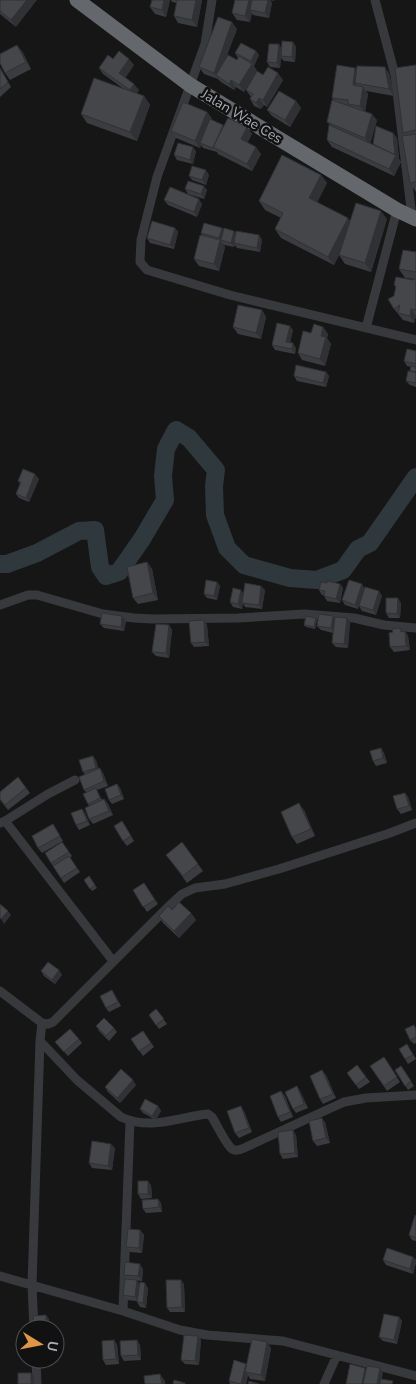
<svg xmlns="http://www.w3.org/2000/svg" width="416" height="1384" font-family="'Nunito Sans',sans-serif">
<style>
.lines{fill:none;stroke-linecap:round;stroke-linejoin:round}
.river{stroke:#2f383c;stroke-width:18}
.street{stroke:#37393c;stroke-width:9}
.highway{stroke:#64676c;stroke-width:15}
.wall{fill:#3b3c40}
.shaded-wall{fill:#303134}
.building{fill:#45464a;stroke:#303134}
.labels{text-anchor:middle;stroke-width:5;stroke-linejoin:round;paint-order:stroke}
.street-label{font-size:14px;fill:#a9afb6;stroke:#111112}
</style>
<rect width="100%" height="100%" fill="#161617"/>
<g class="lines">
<path class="river" d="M0 564H7L37 553 79 531 95 530 100 567 106 576 119 572 142 539 165 500 163 476 166 449 176 430 189 438 216 470 214 486 215 515 227 548 244 565 290 578 317 580 343 570 358 549 370 543 416 477"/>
<path class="street" d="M212 0 205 44 157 177 141 240 140 262 147 270 230 295 416 340
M375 0 395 75 412 217
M366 328 397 210
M0 605 28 595H37L103 614 134 618 152 619 238 618 304 614 354 618 384 625 416 628
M5 821 48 794 75 780
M0 823 5 821 9 826 113 961
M0 991 42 1023 48 1024 53 1022 170 905 182 894 195 888 225 884 279 869 390 833 416 823
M42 1023 40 1041 77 1080 121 1117C151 1131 178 1117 208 1114L212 1117C217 1125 225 1143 232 1149 235 1151 240 1150 244 1148L344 1102 366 1098 416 1095
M0 1276 123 1311 180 1330 207 1335 283 1341 416 1376
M123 1311 130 1121
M34 1329 32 1285 40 1041
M36 1359 37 1384
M324 1384 337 1355"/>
<path class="highway" d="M77 0 190 85 397 210 416 219"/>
</g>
<path class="wall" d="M0 0 16 27 0 14Z
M152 0H170L166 17 155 14 150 7Z
M171 0H202L197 27 178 23 174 16 177 3 172 2Z
M235 0H274V1L270 0 272 3 269 18 253 15 252 13 250 22 237 20 232 13Z
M237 29 225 60H237L238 58 235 53 256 51 259 55 254 66 257 71 263 75 283 80 267 107 264 105 261 109 254 106 250 99 251 97 246 90 255 74 244 92 236 87 234 90 221 82 218 79 204 74 199 67Z
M293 42 296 47 295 62 284 61 281 58 280 68 270 67 267 62 281 48Z
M22 51 31 69 10 80 5 73Z
M113 59 134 65 125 78 139 90 137 93 144 96 150 105 137 141 87 123 81 114 124 89 103 74 99 68Z
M416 65V192L410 183 405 135 403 133Z
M0 68 11 87 0 97Z
M357 69 389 73 394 96 366 91 368 94 365 111 377 120 370 144 374 145 373 144 393 133 397 138 399 159 401 162 394 176 332 147 327 140 330 125 327 122 334 101 332 98Z
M296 101 301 108 290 127 272 116 267 110Z
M207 112 212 119V120L224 126 247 127 252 134 247 143 261 154 252 171 218 154 217 152 203 148 201 145 200 148 176 138 171 131Z
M196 151 193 164 177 160 174 155Z
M209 175 206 185 192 180 189 176Z
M321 175 327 183 317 202 350 221 387 219 371 272 345 264 339 255 334 265 281 238 275 229 281 218 265 210 259 201Z
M185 189 207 190 204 199 188 194Z
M164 200 202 204 197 217 168 205Z
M175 228 178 232 174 249 150 243 147 238Z
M222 228 223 229 236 234 259 235 262 240 260 252 237 248 235 245 234 247 224 245 222 243 225 247 219 271 199 266 194 259 202 235 201 233Z
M416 252V316L414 323 403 320 394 309V296L396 288 394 285 413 280 414 279 405 278 399 269Z
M262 310 266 317 261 339 238 334 233 327Z
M323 327 328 334 327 338 331 344 325 366 302 360 298 353 311 333Z
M293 330 290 343 296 348 295 354 275 350 272 345Z
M416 351V387L410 385 406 381 411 367 407 366 404 361Z
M326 372 329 376 326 387 297 381 294 376Z
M39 479 29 502 19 498 16 494 20 484 18 481Z
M147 562 152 569 158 600 138 604 133 598Z
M217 582 220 586 217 600 207 598 204 594Z
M327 583 340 584 343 588 340 603 327 601 324 596V595H322L319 590Z
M365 588 382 596 376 615 362 611 359 606 358 609 345 605 342 600Z
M265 590 262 609 245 607 243 603 242 609 233 607 230 602 244 593Z
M401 603 400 618H389L386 613Z
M122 616 126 621 124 631 104 628 100 624Z
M333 616 335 619 347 618 350 622 348 648 336 647 332 643 333 633 321 630 317 626Z
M204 620 207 625 209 646 194 647 191 643Z
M317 620 315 629 306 627 304 625Z
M169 625 172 630 169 658 156 656 152 652Z
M403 631H405L408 636 410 650 394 652 390 647Z
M381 748 384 753 387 763 376 766 373 761Z
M96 760 98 769 103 773 108 786 97 790 102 800 104 799 108 804 113 815 93 824 89 819V806L88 804 86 792 84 790 85 774 83 772Z
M18 777 30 793 8 810 0 800Z
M117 784 120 788 124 799 112 804 109 800Z
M405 793 408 797 412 810 401 814 397 809Z
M82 809 85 813 90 825 79 830 76 825Z
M304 810 315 836 297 844 292 837Z
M122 821 134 841 127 846 123 841Z
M53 824 63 841 42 853 38 848Z
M62 842 72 856 70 858 80 872 64 883 51 863Z
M171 861 198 864 203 871 187 883Z
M89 876 97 888 92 891 84 880Z
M144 883 158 904 147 912 133 890Z
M172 910 191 913 196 920 179 938 163 923 159 916Z
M59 970 62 975 55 984 44 976 41 971Z
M115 995 121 1006 109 1012 106 1008Z
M156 1009 167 1024 159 1029 149 1015Z
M414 1025 416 1028V1043L414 1044 410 1040Z
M96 1026 114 1028 117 1032 109 1041 99 1031Z
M143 1031 154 1047 143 1056 131 1039Z
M79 1039 82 1043 68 1056 55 1042Z
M410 1049 416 1059 408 1064 405 1059Z
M384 1057 400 1082 387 1091 370 1066Z
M357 1065 370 1082 359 1089 347 1073Z
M401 1066 414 1086 408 1090 395 1070Z
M322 1070 326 1075 336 1098 323 1104 320 1099Z
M136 1085 120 1103 108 1092 105 1087Z
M281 1091 285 1096 293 1117 281 1122 278 1117Z
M300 1091 308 1108 296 1113 293 1109Z
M158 1106 161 1111 156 1120 143 1113 140 1109Z
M244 1111 252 1132 239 1138 235 1133Z
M325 1122 330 1143 317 1146 313 1141Z
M296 1135 298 1157 283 1159 280 1154Z
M115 1148 112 1170 92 1168 89 1163Z
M151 1185 152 1198 141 1199 138 1194Z
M158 1199 161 1203 162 1212 146 1213 143 1209Z
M416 1216V1241L412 1240 409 1235Z
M140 1230 144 1235 142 1253 130 1252 126 1247Z
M413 1257 416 1260V1263L413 1274 386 1265 383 1260Z
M143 1269 142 1281 132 1280 148 1288 146 1308 140 1307 137 1302V1301L126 1300 123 1295 127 1279 124 1275Z
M184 1284 185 1312H170L167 1308Z
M399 1317 402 1321 397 1344 383 1341 379 1337Z
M198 1336 201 1340 199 1365 185 1364 181 1360Z
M117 1344 119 1364 106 1365 103 1360Z
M140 1345 141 1360 124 1361 121 1356Z
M271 1348 265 1381 250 1379 248 1375 246 1384H230L229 1381 246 1364Z"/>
<path class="shaded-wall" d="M27 0H37L16 27 11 20Z
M164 0H170L166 17 162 10Z
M196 0H202L197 27 192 20Z
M249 0H255L250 10 252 13 250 22 245 16Z
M268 0H270L272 3 269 18 265 13Z
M232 22 237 29 219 77 216 75 218 79 214 73Z
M293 42 296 47 295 62 292 57Z
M279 44 282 49 281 56V58L280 68 277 63Z
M17 45 22 51 31 69 26 62Z
M256 51 259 55 254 66 251 61Z
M129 59 134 65 124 80 119 73Z
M252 64 257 71 244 92 239 85Z
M385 67 389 73 394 96 389 89Z
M355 68 360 74 355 83 358 88 353 85Z
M278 73 283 80 267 107 263 100Z
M231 80 236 87 234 90 229 84Z
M134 84 139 90 134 96 130 90Z
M363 87 368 94 365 113 360 106Z
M144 96 150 105 137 141 130 132Z
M259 98 264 105 261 109 256 103Z
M296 101 301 108 290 127 285 120Z
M207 112 212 119 201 144 200 143 201 145 200 148 195 141Z
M372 114 377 120 370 145 365 138Z
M247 127 252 134 246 146 241 139Z
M393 133 397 138 399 159 401 162 394 176 389 169Z
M193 147 196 151 193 164 190 160Z
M256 147 261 154 252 171 247 164Z
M206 170 209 175 206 185 202 180Z
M321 175 327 183 315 207 309 198Z
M204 186 207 190 204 199 201 194Z
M199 199 202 204 197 217 194 212Z
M381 211 387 219 371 272 365 263Z
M348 218 354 227 334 265 328 257Z
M175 228 178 232 174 249 170 245Z
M222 228 225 232 221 240 219 238Z
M234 231 237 236 234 243 235 245 234 247 231 243Z
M259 235 262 240 260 252 257 248Z
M220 240 225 247 219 271 214 264Z
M411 309 416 316 414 323 410 316Z
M262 310 266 317 261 339 256 333Z
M290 326 293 330 289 346 286 342Z
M323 327 328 334 327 338 331 344 325 366 320 359 321 336Z
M293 343 296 348 295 354 292 349Z
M326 372 329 376 326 387 323 383Z
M35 474 39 479 29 502 26 498Z
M147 562 152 569 158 600 153 593Z
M217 582 220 586 217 600 214 596Z
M340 584 343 588 340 603 336 599Z
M362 584 365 589 358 609 355 605Z
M261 586 265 590 262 609 259 605Z
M241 590 244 595 242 609 238 604Z
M379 591 382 596 376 615 373 610Z
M398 598 401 603 400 618 397 614Z
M122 616 126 621 124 631 121 627Z
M333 616 336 621 334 633 331 628Z
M316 618 317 620 315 629 314 627Z
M347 618 350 622 348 648 344 644Z
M204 620 207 625 209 646 205 642Z
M169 625 172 630 169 658 166 653Z
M405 631 408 636 410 650 406 646Z
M381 748 384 753 387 763 383 758Z
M93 756 96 760 100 773 96 768Z
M100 768 103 773 108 786 104 781Z
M117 784 120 788 124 799 121 795Z
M405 793 408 797 412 810 409 806Z
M104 799 108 804 113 815 109 811Z
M299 803 304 810 315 836 311 829Z
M82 809 85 813 90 825 87 821Z
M8 911 11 915 4 924 1 919Z
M191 913 196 920 179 938 174 931Z
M59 970 62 975 55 984 52 980Z
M322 1070 326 1075 336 1098 333 1094Z
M133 1080 136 1085 120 1103 117 1098Z
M297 1086 300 1091 308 1108 304 1104Z
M281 1091 285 1096 293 1117 290 1112Z
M158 1106 161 1111 156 1120 152 1116Z
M241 1106 244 1111 252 1132 249 1128Z
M322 1118 325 1122 330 1143 326 1138Z
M293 1130 296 1135 298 1157 295 1153Z
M111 1144 115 1148 112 1170 108 1166Z
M148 1181 151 1185 152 1198 148 1194Z
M158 1199 161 1203 162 1212 159 1207Z
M140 1230 144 1235 142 1253 139 1248Z
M413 1257 416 1260V1263L413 1274 410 1269Z
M140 1264 143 1269 142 1281 138 1276Z
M137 1280 140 1285 138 1301 135 1297Z
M181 1280 184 1284 185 1312 182 1307Z
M145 1283 148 1288 146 1308 143 1303Z
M46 1315 49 1319V1329H46Z
M399 1317 402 1321 397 1344 394 1340Z
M198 1336 201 1340 199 1365 195 1361Z
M114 1340 117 1344 119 1364 116 1359Z
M137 1340 140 1345 141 1360 138 1355Z
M267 1342 271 1348 265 1381 261 1375Z
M246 1364 245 1372 248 1375 246 1384H241Z
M365 1368 368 1372 366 1384H362Z
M380 1368 383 1373 381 1384H377Z
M31 1373 34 1377V1384H31Z
M160 1374 165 1381V1384H162Z"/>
<path class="building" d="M0 0H27L11 20 0 11Z
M152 0H164L162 10 150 7Z
M177 0H196L192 20 174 16Z
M235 0H249L245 16 232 13Z
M252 0H268L265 13 250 10Z
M218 17 232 22 214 73 199 67Z
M282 41 293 42 292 57 281 56Z
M241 43 256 51 251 61 235 53Z
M269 44H279L277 63 267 62Z
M17 45 26 62 5 73 0 63V54Z
M119 51 129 59 119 73 134 84 130 90 99 68 108 55 113 59Z
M228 55 237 60 239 56 252 64 239 85 231 80 229 84 216 75Z
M337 65 355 68 353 85 363 87 360 106 348 104V100L332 98Z
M416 65V130L403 133 395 68Z
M357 66 385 67 389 89 355 83Z
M268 67 278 73 263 100 259 98 256 103 250 99 253 94 246 90 257 71 263 75Z
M0 68 8 82 0 89Z
M94 78 144 96 130 132 81 114Z
M279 91 296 101 285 120 267 110Z
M332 100 372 114 365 138 327 122Z
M183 102 207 112 195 141 171 131Z
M228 118 247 127 241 139 256 147 247 164 213 147Z
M210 119 223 125 213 148 200 143Z
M329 125 396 155 389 169 327 140Z
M376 126 393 133 395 155 373 144Z
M416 134V182L410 183 402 136Z
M178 143 193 147 190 160 174 155Z
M282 155 321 175 309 198 348 218 328 257 275 229 283 213 259 201Z
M192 166 206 170 202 180 189 176Z
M188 181 204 186 201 194 185 189Z
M170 187 199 199 194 212 164 200Z
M356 203 381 211 365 263 339 255Z
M152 221 175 228 170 245 147 238Z
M204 223 222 228 219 238 201 233Z
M224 228 234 231 231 243 221 240Z
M236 231 259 235 257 248 234 243Z
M200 235 220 240 214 264 194 259Z
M403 250 416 252V272L399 269Z
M396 277 413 280 414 279H416V310L411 309 410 316 398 313 400 305 394 309 388 299 394 296 396 286 394 285Z
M238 305 262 310 256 333 233 327Z
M277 323 290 326 286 342 293 343 292 349 272 345Z
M314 324 323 327 321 336 326 337 320 359 298 353 303 331 311 333Z
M407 349 416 351V364L404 361Z
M296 365 326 372 323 383 294 376Z
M411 366 416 367V372L410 371Z
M408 371 416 372V383L406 381Z
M23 469 35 474 26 498 16 494 21 482 18 481Z
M147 562 153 593 133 598 127 567Z
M206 580 217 582 214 596 204 594Z
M349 580 362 584 355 605 342 600Z
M327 581 340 584 336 599 324 596 325 591 319 590 321 582 327 583Z
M245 583 261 586 259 605 242 603Z
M365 587 379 591 373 610 359 606Z
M233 588 241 590 238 604 230 602Z
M386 598H398L397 614 386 613Z
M102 613 122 616 121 627 100 624Z
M319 614 333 616 331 628 317 626Z
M306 616 316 618 314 627 304 625Z
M335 617 347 618 344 644 332 643Z
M204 620 205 642 191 643 189 621Z
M156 624 169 625 166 653 152 652Z
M401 628V632L405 631 406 646 390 647 389 633 393 632 392 629Z
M381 748 383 758 373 761 370 751Z
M93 756 96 768 83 772 79 760Z
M100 768 104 781 84 790 79 777Z
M18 777 26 788 5 805 0 799V792Z
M117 784 121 795 109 800 105 789Z
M96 788 100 798 88 804 83 794Z
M405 793 409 806 397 809 393 796Z
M104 799 109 811 89 819 85 808Z
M299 803 311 829 292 837 281 812Z
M82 809 87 821 76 825 71 813Z
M122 821 131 836 123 841 114 826Z
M53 824 60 836 38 848 32 836Z
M62 842 69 852 51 863 45 853Z
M182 842 198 864 183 876 166 855Z
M69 856 77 868 61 878 53 866Z
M89 876 95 885 90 889 84 880Z
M144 883 155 900 143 907 133 890Z
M179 902 191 913 174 931 159 916 168 906 172 910Z
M0 904 8 911 1 919 0 918Z
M48 962 59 970 52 980 41 971Z
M112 990 118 1002 106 1008 100 996Z
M156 1009 164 1019 156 1025 149 1015Z
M104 1018 114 1028 106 1036 96 1026Z
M414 1025 416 1030V1037L410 1040 405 1029Z
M70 1029 79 1039 64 1052 55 1042Z
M143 1031 151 1043 139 1051 131 1039Z
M407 1044 413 1055 405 1059 399 1049Z
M384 1057 397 1077 384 1086 370 1066Z
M357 1065 366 1077 356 1085 347 1073Z
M401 1066 411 1081 405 1086 395 1070Z
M121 1069 133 1080 117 1098 105 1087Z
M322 1070 333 1094 320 1099 310 1076Z
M297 1086 304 1104 293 1109 285 1092Z
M281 1091 290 1112 278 1117 270 1096Z
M145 1099 158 1106 152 1116 140 1109Z
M241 1106 249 1128 235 1133 227 1111Z
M322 1118 326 1138 313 1141 309 1121Z
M293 1130 295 1153 280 1154 278 1132Z
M92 1141 111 1144 108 1166 89 1163Z
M138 1181H148V1194H138Z
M158 1199 159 1207 143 1209 142 1200Z
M415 1215 416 1216V1238L409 1235Z
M128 1229 140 1230 139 1248 126 1247Z
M387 1248 413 1257 410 1269 383 1260Z
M125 1262 140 1264 138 1276 124 1275Z
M125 1279 137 1280 135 1297 123 1295Z
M166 1280H181L182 1307 167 1308Z
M140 1282 145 1283 143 1303 137 1302Z
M384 1314 399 1317 394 1340 379 1337Z
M46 1315V1329H34L33 1316Z
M184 1335 198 1336 195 1361 181 1360Z
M252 1339 267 1342 261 1375 245 1372Z
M114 1340 116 1359 103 1360 102 1341Z
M137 1340 138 1355 121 1356 120 1341Z
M234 1360 246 1364 241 1384 229 1381Z
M350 1364 365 1368 362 1384H346Z
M367 1366 380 1368 377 1384H363Z
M18 1373H31V1384H18Z
M160 1374 162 1384H145L144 1376Z
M381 1379 393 1381 392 1384H380Z
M174 1380 185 1383V1384H173Z
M249 1381 259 1384H248Z"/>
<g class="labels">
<g class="street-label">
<text transform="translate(242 116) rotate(31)" y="5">Jalan Wae Ces</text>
</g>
</g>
<g transform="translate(40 1344) rotate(100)"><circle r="24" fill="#111112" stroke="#4e5054"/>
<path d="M0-4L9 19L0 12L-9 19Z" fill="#de9747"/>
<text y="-8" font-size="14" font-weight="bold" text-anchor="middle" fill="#a9afb6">U</text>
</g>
</svg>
